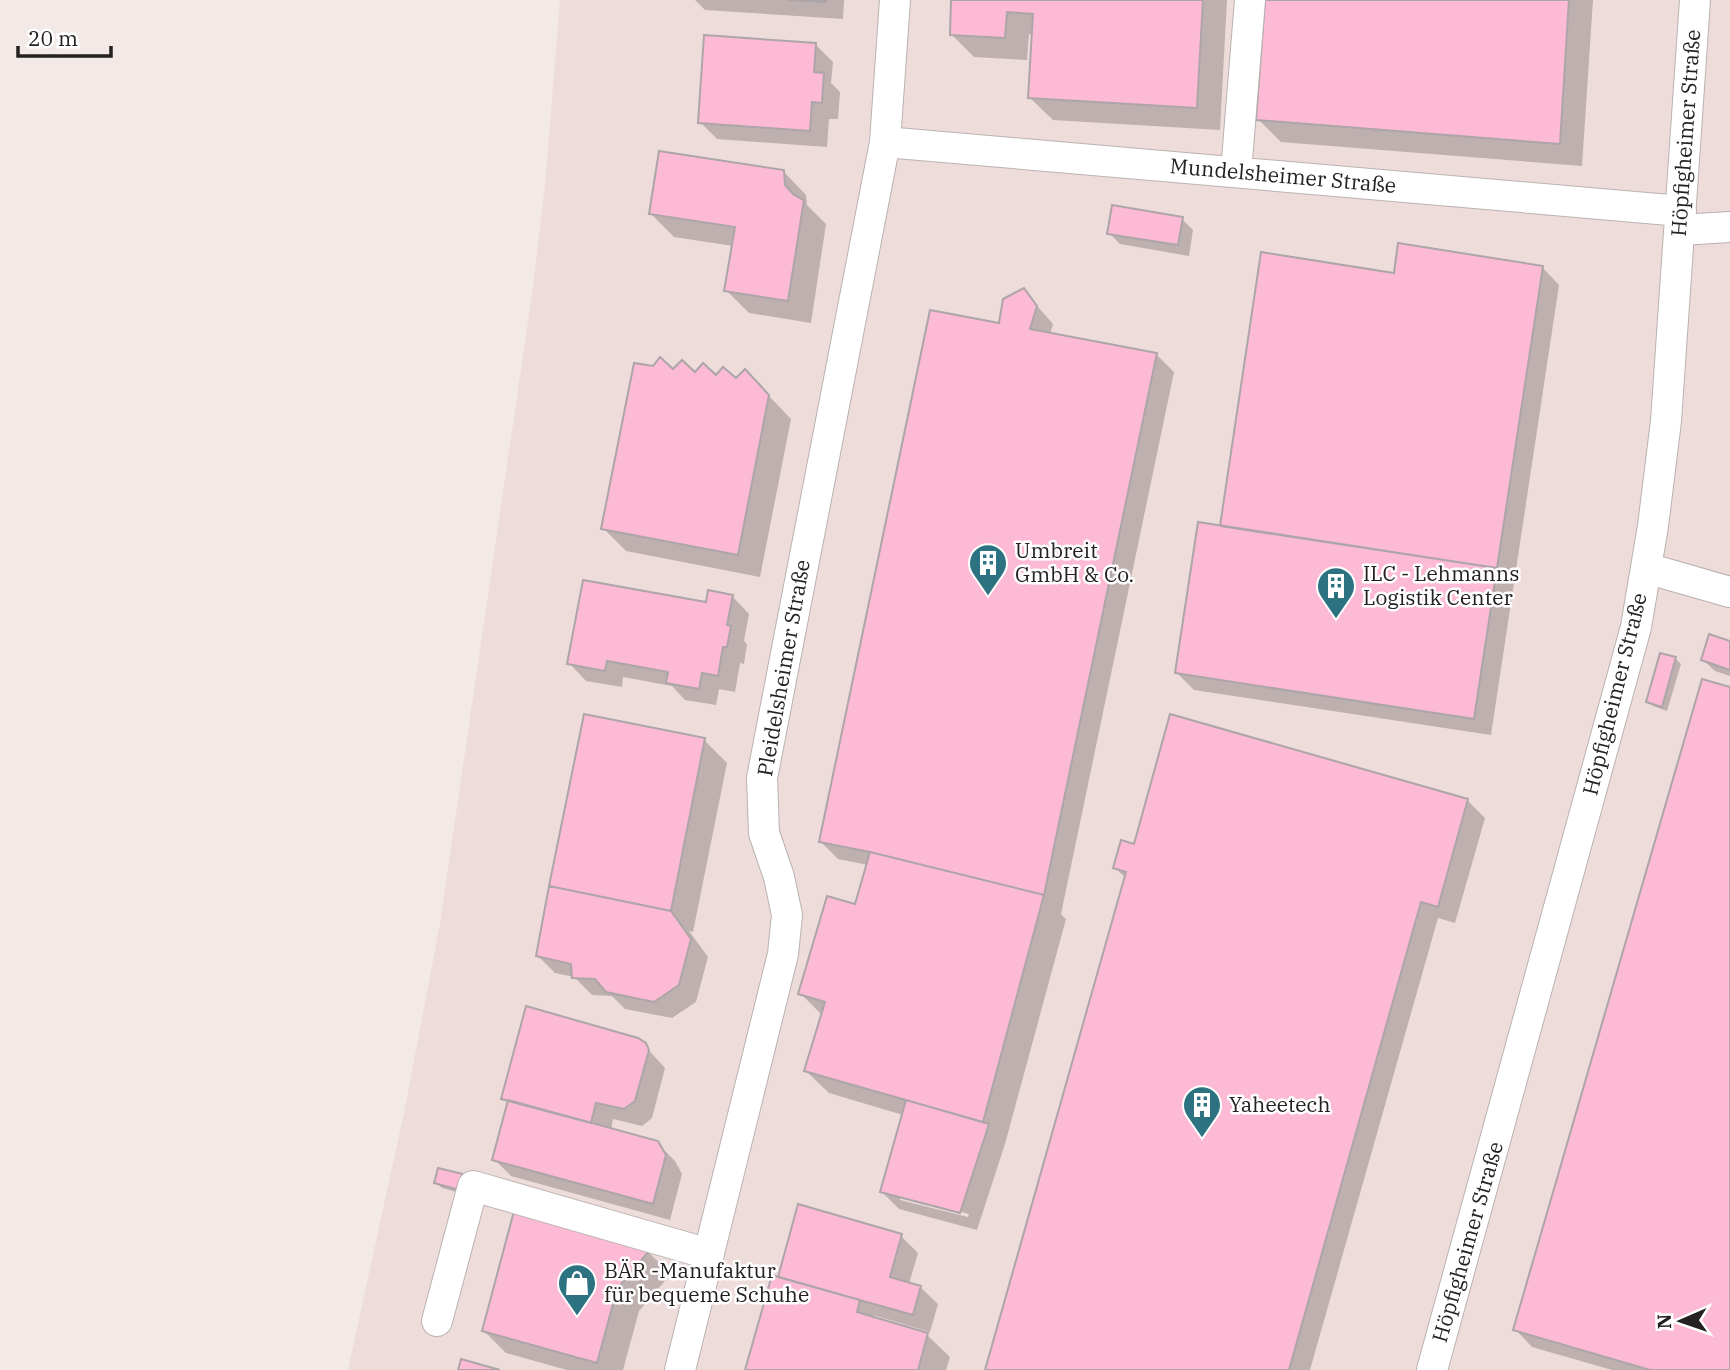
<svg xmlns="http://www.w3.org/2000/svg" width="1730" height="1370" font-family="'IBM Plex Serif',serif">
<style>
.built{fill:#eedcda}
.shadow{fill:#0003;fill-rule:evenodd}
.building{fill:#fcbad5;stroke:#ada5a8;stroke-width:2}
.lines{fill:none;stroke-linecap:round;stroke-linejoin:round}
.minor-casing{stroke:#bab2b0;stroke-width:32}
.minor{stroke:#fff;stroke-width:30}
.labels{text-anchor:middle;stroke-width:5;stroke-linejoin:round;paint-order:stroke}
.street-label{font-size:21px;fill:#252121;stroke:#fff}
.poi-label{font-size:21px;fill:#252121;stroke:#fff;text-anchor:start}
</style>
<rect width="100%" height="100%" fill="#f3eae8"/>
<path class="built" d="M560 0H1730V1370H348L405 1108 440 923 533 287 545 184Z"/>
<path class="shadow" d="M695 0H844L843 19 705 10Z
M953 0H1227L1220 130 1053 120 1030 98 1034 35 1029 34 1027 60 974 57 951 34Z
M1266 0H1593L1582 166 1281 142 1258 119Z
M816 45 833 62 831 83 840 92 838 119H829L827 147 717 139 700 122Z
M784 172 806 195 807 205 826 224 811 323 749 313 726 290 733 246 674 237 651 214Z
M1182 219 1193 230 1189 256 1120 244 1109 233Z
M1542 267 1559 285 1491 735 1194 690 1176 672 1221 528 1395 275Z
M1023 290 1053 324 1050 334 1156 354 1174 372 1061 914 1066 919 1005 1144 977 1230 899 1209 882 1192 903 1115 829 1093 806 1071 823 1016 800 993 856 907 868 865 838 859 821 842 1000 325ZM900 1196 969 1214 968 1217 900 1200Z
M673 371 736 381 767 394 791 419 760 577 626 551 603 528Z
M732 596 749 614 744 641 747 644 744 664 740 663 735 692 719 689 716 705 685 700 672 686 623 677 622 687 586 681 569 663 707 604Z
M1730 643V676L1715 671 1703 660Z
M1661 655 1676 659 1681 664 1667 711 1653 706 1648 701Z
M1730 689V1370H1612L1532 1347 1515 1329Z
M704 740 727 763 693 932 689 931 708 957 696 1002 672 1018 625 1009 612 996 592 995 574 977 555 973 538 956Z
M1467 800 1485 818 1455 923 1438 918 1310 1370H986L1126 878 1115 868 1135 846Z
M644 1045 665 1068 652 1118 642 1126 613 1119 611 1130 657 1143 675 1161 682 1174 670 1220 511 1176 494 1159 509 1104 503 1098Z
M440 1170 468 1195 442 1188 436 1183Z
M516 1214 648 1252 671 1274 639 1311 623 1370H567L506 1353 484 1331Z
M901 1236 918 1253 909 1284 920 1287 938 1304 930 1332 873 1315 878 1320 927 1335 950 1357 946 1370H746L779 1279Z"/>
<path class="building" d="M788 0H826V2Z
M951 0H1203L1197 108 1028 98 1033 14 1007 12 1005 38 950 35Z
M1265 0H1569L1560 144 1256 120Z
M704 35 816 43 814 72 824 73 822 103 812 102 810 131 698 123Z
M659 151 784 170 785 185 794 195 804 200 788 301 724 291 735 227 649 214Z
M1112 205 1183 217 1178 245 1107 234Z
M1398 243 1543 266 1497 568 1220 526 1261 252 1394 273Z
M1024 288 1037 306 1030 329 1157 353 1044 895 870 852 819 842 930 310 999 323 1003 299Z
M660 357 673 369 682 360 695 372 703 363 716 375 723 367 736 378 745 369 769 395 738 555 601 529 634 363 653 366Z
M1198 522 1497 568 1474 719 1175 673Z
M583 580 706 602 708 590 733 595 727 625 731 626 727 647H723L718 676 702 673 699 689 666 683 668 672 607 661 605 671 567 664Z
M1709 634 1730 641V670L1701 660Z
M1660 653 1676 657 1662 707 1646 702Z
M1702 679 1730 687V1370H1650L1513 1330Z
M584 714 705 738 671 911 549 886Z
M1170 714 1468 799 1438 907 1421 902 1289 1370H985L1126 872 1113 868 1121 840 1134 844Z
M870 852 1044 895 983 1122 804 1071 825 1002 798 994 827 896 855 904Z
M549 886 671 911 691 939 679 985 654 1002 606 992 595 979 572 978 571 964 536 956Z
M526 1006 638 1038 646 1043 649 1050 635 1101 624 1109 596 1103 591 1123 501 1099Z
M508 1100 658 1141 666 1155 653 1204 492 1160Z
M906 1100 989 1124 960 1213 880 1192Z
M438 1168 467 1175 463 1191 434 1183Z
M798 1204 902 1234 890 1277 921 1286 913 1315 778 1277Z
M514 1211 649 1251 617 1289 597 1363 482 1331Z
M772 1275 860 1300 857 1312 928 1333 918 1370H745Z
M461 1359 500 1370H458Z"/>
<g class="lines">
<defs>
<path id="minor" d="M885 142 1681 211
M1236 172 1250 0
M1680 230 1730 227
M1646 568 1730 592
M437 1321 473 1186 709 1254
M680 1370 783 954 787 915 779 877 764 833 762 778 885 142 895 0
M1432 1370 1636 627 1653 526 1666 421 1695 0"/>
</defs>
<use href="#minor" class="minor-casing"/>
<use href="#minor" class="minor"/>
</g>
<defs>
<symbol id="building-pin" viewBox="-11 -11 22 30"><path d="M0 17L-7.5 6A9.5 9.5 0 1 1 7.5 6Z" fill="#2c7280" stroke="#fff"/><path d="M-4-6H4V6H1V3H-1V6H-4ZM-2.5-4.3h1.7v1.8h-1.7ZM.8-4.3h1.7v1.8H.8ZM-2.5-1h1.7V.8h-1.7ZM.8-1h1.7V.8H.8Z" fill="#fff"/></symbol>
<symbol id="shop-pin" viewBox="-11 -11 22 30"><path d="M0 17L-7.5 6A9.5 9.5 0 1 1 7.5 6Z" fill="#2c7280" stroke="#fff"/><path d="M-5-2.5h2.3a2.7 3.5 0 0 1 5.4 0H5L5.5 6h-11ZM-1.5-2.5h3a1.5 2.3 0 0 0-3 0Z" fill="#fff"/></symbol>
</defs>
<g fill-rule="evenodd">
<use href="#building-pin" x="966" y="541" width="44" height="60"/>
<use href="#building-pin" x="1314" y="564" width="44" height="60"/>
<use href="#building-pin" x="1180" y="1083" width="44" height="60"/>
<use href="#shop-pin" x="555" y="1261" width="44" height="60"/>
</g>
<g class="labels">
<g class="street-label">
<text transform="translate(1686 133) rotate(-86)" y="7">Höpfigheimer Straße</text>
<text transform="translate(1283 176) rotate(5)" y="7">Mundelsheimer Straße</text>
<text transform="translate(784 668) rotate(-80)" y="7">Pleidelsheimer Straße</text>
<text transform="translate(1615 694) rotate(-76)" y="7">Höpfigheimer Straße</text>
<text transform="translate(1468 1242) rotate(-74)" y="7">Höpfigheimer Straße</text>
</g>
<g class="poi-label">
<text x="1015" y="558">Umbreit<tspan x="1015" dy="24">GmbH &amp; Co.</tspan></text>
<text x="1363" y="581">ILC - Lehmanns<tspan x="1363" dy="24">Logistik Center</tspan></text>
<text x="1229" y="1112">Yaheetech</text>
<text x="604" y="1278">BÄR -Manufaktur<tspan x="604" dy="24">für bequeme Schuhe</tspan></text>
</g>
</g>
<g transform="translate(1681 1321) rotate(268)" stroke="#ffffff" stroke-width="5" paint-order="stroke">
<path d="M0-5L12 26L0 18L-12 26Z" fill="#252121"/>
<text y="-10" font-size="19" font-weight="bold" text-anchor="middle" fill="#252121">N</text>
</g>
<path d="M18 46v10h93v-10" fill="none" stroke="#252121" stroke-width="3.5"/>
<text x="28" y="46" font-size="21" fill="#252121" stroke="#ffffff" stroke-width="5" paint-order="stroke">20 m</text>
</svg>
